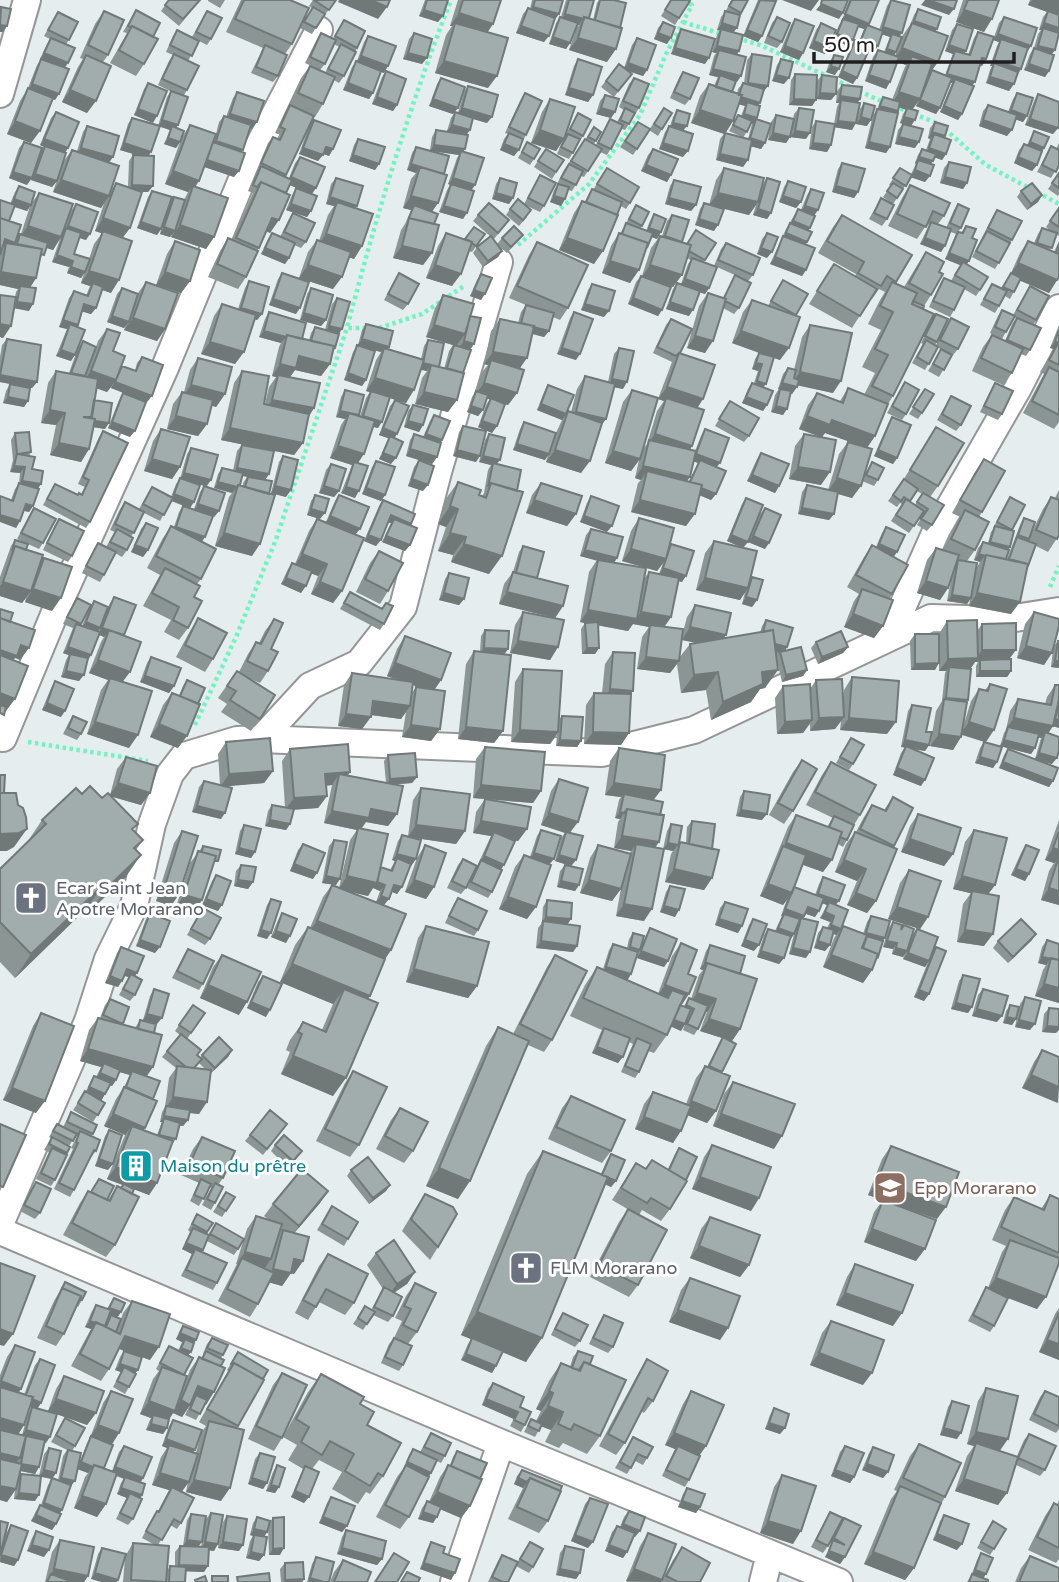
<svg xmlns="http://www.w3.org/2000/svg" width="1059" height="1582" font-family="'Varela Round',sans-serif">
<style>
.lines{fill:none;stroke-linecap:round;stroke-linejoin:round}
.minor-casing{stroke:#969696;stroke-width:30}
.path{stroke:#72f3bf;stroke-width:4.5;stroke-dasharray:3.5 3.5;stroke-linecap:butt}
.minor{stroke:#fff;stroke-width:26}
.wall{fill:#8a9594;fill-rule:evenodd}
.shaded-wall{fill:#717978}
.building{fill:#a1adac;stroke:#717978;stroke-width:2}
.labels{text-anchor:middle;stroke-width:6;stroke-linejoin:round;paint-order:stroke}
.worship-label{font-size:18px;fill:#5b616d;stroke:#fff;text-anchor:start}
.culture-label{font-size:18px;fill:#0d838f;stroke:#fff;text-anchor:start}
.education-label{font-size:18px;fill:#785e54;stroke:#fff;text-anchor:start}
</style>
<rect width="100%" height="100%" fill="#e5edef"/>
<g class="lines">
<defs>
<path id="minor" d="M0 94 27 0
M889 637 937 529 1018 388 1059 308
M3 738 56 610 164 370 245 172 319 30
M261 739 310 686 359 663 403 607 438 472 499 262
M0 1224 88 1021 108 959 134 906 152 824 170 774 184 756 237 740 261 739 602 753 694 730 931 618 1002 620 1059 611
M0 1231 501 1443 839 1582
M454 1582 501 1443
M763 1582 770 1554"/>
</defs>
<use href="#minor" class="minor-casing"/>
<path class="path" d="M683 22 722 34
M737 38 760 45 883 102
M894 106 939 124 986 165 1029 188
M1037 192 1059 204
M518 245 589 184 640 115 666 54 692 5 681 0
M366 328H347C376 217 409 107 451 0
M379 328 422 314 464 286
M1050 587 1059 566
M195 725 236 637 275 542 347 328
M28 742 148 761"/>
<use href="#minor" class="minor"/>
</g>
<path class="wall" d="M169 0 198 3 179 26 161 11Z
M208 0H225L220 8 208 1Z
M241 0H290L292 44 285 54 278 76 273 82 251 73 263 48 226 32Z
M313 0H336L324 16H323L312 34 300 28 312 8 309 6Z
M425 0H448L438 22 419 16Z
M458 0H501L493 24 487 32 488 88 435 73 446 35 452 26H450Z
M532 0H563L544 42 516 33 523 14 528 8 530 9Z
M566 0H594L589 18 593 20 597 3 599 0H614L607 62 569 50 576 29 579 25 577 24 570 43 566 49 549 44 556 23 560 17H561Z
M671 0H688L690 1 675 25 661 16Z
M731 0H748L740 15 733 32 743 36 758 0H774L762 36 758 42 743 36 739 51 737 54 741 76 736 82 732 92 737 94 738 89 743 83H744L747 60 752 54 768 86 763 92 758 106 756 119 765 143 761 149 751 146 743 167 716 160 720 139 724 134 691 123 700 96 709 84 714 86 718 77 709 75 714 56 716 53 712 52 717 35 720 30H717L721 17 726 11ZM739 104 745 106 741 116 738 115 729 131 742 137 725 133 733 121ZM751 124H752L748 139 743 138Z
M849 0H879L868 26 879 30 887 6 891 0 899 36 896 52 894 56H895L903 35 910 25 914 15 918 9 937 29 935 32 938 62 929 74 928 76 932 70 945 75 953 54 945 51 952 30 957 24 966 51 964 53 968 55 974 38 978 32 986 59 982 66 980 65 962 114 958 120 940 112 952 83 950 82 940 108 936 114 916 106 918 102 912 110 911 126 915 148 895 144 898 130 903 124 906 125 900 123 903 114 906 110 899 107 897 113 890 147 886 153 865 148 873 115 877 110 879 104 883 97 892 100 904 69 906 65 897 62 886 89 865 81 873 57 878 50 884 52 890 37 882 34 874 52 869 51 853 84 838 77 851 47 855 40 859 42 864 29 858 27 849 46 833 40 839 25 842 21Z
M963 0H999L984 32 956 22Z
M1030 0H1059L1055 50 1052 54 1049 71 1045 77 1024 70 1030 54 1034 48 1038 34 1041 30H1039L1043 17 1047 12 1028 5Z
M136 10 153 37 144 64 136 76 110 63 127 33 123 32Z
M104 11 108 55 103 62 87 113 62 102 78 67 83 59 80 58 95 24Z
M207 11 211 39 207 45 199 41 188 61 187 90 184 95 178 125 176 128 182 137 190 125 216 134 219 122 224 116 226 117 233 98 237 92 252 129 250 128 242 152 234 177 204 167 199 181 195 187 214 237 206 249 171 237 172 234 170 237 160 234 161 229 157 235 137 228 148 197 152 191 170 203 174 197 184 200 188 192 165 184 180 142 176 148 164 144 170 130 158 126 167 97 171 91 172 92 158 85 169 61 173 55 166 52 173 36 177 30 192 37Z
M58 12 69 40 66 44 65 68 55 100 52 99 31 143 7 134 20 101 28 88 37 65 41 60 40 59 47 44 50 39 44 36Z
M777 17 782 42 777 48 764 43 772 23Z
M1004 17 1031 46 1026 52 1021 69 1009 91 986 83 990 70 992 66H990L997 46 999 42 993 40 999 23Z
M795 19 803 53 799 60 780 52 791 25Z
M344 20 357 48 344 76 339 83 334 80 323 104 315 117 314 116 285 177 289 178 295 163 300 157 312 194 311 211 307 217 286 210 292 195 296 188 308 193 290 185 270 233 266 231 246 277 238 289 208 277 220 251 228 238 232 240 253 193 248 191 268 143 273 137 278 140 281 135 275 133 301 78 310 66 325 73 339 47 334 44 325 64 320 70 305 63 317 39 321 33 333 39Z
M663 22 667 44 654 39 658 28Z
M821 23 829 48 825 54 809 48 816 30Z
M681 29 705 64 671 54 677 35Z
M414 33 422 64 403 59 409 39Z
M368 36 384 73 381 72 373 93 369 99 343 90 352 67 357 61 364 42Z
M637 38 647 70 643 76 628 71 632 74 614 97 601 87 619 64 624 68 632 45Z
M834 55 835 75 826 72 830 61Z
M578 59 593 95 588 102 565 95 574 66Z
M781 59 784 84 772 81 777 65Z
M386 71 397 105 393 111 372 104 382 77Z
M683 72 690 99 685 105 670 98 679 78Z
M795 74 816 92 817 81 822 75 836 94 831 100 816 99 812 106 789 105 791 80Z
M441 78 453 114 429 106 437 84Z
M634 78 639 108 629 124 625 130 622 129 607 155 600 152 584 177 581 176 572 191 568 190 565 199 561 206 550 202 554 190 558 184H557L564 170 594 127 601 132 594 144 596 145 610 119 617 122 624 110 619 107 629 84Z
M148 83 153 123 134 115 144 89Z
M842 85 860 99 857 103 852 130 834 127 831 145 827 152 809 149 812 127 816 121 834 124 837 107 839 103H836L837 91Z
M468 86 487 123 473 119 466 135 465 149 463 152 472 190 463 219 439 212 447 190 450 185 448 184 457 158 459 155 434 151 443 174 438 203 432 212 434 224 432 253 423 265 393 258 401 230 405 224 411 210 403 208 411 179 416 173 407 170 412 153 416 147 430 150 432 137 436 130 453 133 447 131 451 118 455 112 458 113 464 92Z
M525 93 526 135 514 156 500 150 504 139 508 134 505 133 521 99Z
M1017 93 1027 116 1023 122 1015 119 1007 136 979 126 983 111 988 105 1008 112 1013 99Z
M1038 94 1058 128 1053 134 1025 125 1034 101Z
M605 95 615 112 611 118 596 114 600 101Z
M550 99 566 134 578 113 583 136 569 159 557 154 562 142 556 151 531 143 542 112Z
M864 103 867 126 856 124 860 109Z
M664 108 662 129 658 136 649 130Z
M799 108 806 139 790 137 786 143 768 140 771 122 776 115 793 119 794 114Z
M677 110 684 131 683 157 659 149 665 132 670 126 673 117Z
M56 112 68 148 65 153 57 181 52 187 31 180 40 152 44 147 40 145 51 118Z
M132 118 149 156 153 186 148 192H142L130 228 122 238 111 293 102 290 96 308 91 314 82 311 76 326 71 361 56 356 67 329 59 327 69 298 74 291 86 296 90 286 81 283 84 273 81 278 67 273 69 267 52 262 60 239 53 250 46 248 39 261 36 278 30 287 29 311 14 308 11 326 3 338H1L0 295 15 297 16 292 18 289 0 285V200L10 204 15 192 19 186 31 204 39 193 71 211 76 204 86 240 79 238 74 254 89 259 94 244 102 233 95 231 104 203 101 208 53 192 63 162 72 150 77 151 83 132 87 126 113 157 109 162 112 189 116 183 128 187 129 161 133 155H137L120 150 128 124ZM30 206 21 234 16 239 9 221 14 207 27 211Z
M314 120 333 149 329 156 323 154 318 161 299 154 309 126Z
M638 122 650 129 633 155 620 147Z
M935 122 945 136 944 138 946 154 942 160 934 157 931 164 925 182 911 177 893 204 887 219 882 226 869 219 881 198 891 203 883 197 891 186 889 185 900 168 911 174 916 164 915 163 918 155 922 149 926 150 930 139 928 138 930 128Z
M1034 131 1044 148 1037 165 1032 171 1014 163 1019 150 1024 144 1027 145Z
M358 139 379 164 375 170 349 161 354 145Z
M24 142 27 185 9 178 19 148Z
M527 142 534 159 530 165 518 158Z
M1059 143V165L1051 178 1037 172 1051 146 1056 149Z
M546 149 564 160 552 179 534 167Z
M653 149 671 175 667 182 641 171 648 155Z
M949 162 967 183 963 189 940 183 944 168Z
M842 163 858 192 854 198 832 192 838 169Z
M607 168 630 203 626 209 621 206 594 264 559 250 574 213 582 201 585 202 588 196 592 189 593 190Z
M724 168 763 184 767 178 771 213 767 219 753 215 756 205 749 215 721 208 714 231 695 225 700 209 704 203 709 205 716 180Z
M1059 173V194L1058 196 1048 189Z
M540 175 544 206 540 212 525 205 527 217 519 226 506 215 510 209 524 204Z
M336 178 357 206 355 208 362 246 354 259 349 257 333 289 299 278 308 252 317 240 319 241 328 215 334 206 326 204 331 184Z
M500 178 513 198 509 204 492 199 496 184Z
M674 180 696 205 691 211 665 204 670 186Z
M788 181 801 202 796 208 779 202 784 187Z
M910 185 944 216 938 224 946 228 954 210 958 204 961 228 958 232 961 233 966 226 972 238 969 261 966 264 980 290 976 296 964 289 954 310 950 317 929 307 940 284 944 278 951 281 960 265 945 259 956 234 951 232 941 252 920 244 929 225 927 224 917 239 888 226 902 198Z
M811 189 814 215 808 231 806 245V270L802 276 770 264 786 229 798 209 801 210 807 195Z
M1021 191 1042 195 1038 202 1027 210 1017 197Z
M636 205 642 226 640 229 646 231 650 221 654 214 661 232 657 239 651 237 630 283 602 273 611 246 619 233 620 234Z
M1059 208V236L1056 234 1050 250 1054 252 1059 241V277L1049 293 1020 280 1010 299 1005 296 995 313 980 305 992 284 1001 288 1011 273 1020 253 1028 241 1034 243 1038 234 1042 228 1051 231 1046 227Z
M997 210 1012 240 995 269 972 257 993 216Z
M293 213 306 242 301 248 294 245 289 258 285 264 261 254 268 239 272 233 280 237 289 219Z
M478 215 509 220 494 239 492 237 502 251 498 257 483 267 473 253 477 247 491 237 473 221Z
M672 215 682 242 686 244 716 243 704 262 714 266 721 249 726 243 753 275 748 281 717 267 709 288 705 294 699 292 689 316 666 309 673 289 677 283 681 284 688 264 691 260 687 258 673 287 657 282 662 310 658 316 628 304 636 282 641 276H642L651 248 660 236H662L667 221Z
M842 215 912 255 895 283 904 287 918 264 926 252 939 272 931 295 924 306 893 396 888 404 875 436 867 447 863 478 872 462 878 480 874 486 862 481 852 498 838 494 834 514 829 520 798 514 802 492 807 485 828 490 839 454 848 442 854 443 825 433 822 437 821 485 789 479 795 446 804 434 820 437 799 429 808 405 817 393 840 401 848 388 864 395 875 373 862 367 881 330 868 324 880 300 885 292 879 289 872 299 871 298 852 328 809 304 834 264 855 276 856 274 818 253 833 227Z
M446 233 465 240 485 234 472 252 469 251 452 286 426 278 438 246Z
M767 233V258L757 254 762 239Z
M523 235 507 253 497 244 502 238Z
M175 241 190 281 181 293 156 285 167 254Z
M537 242 568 308 560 320 553 317 549 331 544 337 532 334 520 369 517 393 508 405 505 404 497 426 492 433 478 427 486 405 490 399H487L483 410 478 416 467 412 472 397 476 391 482 372 488 365 484 364 491 331 500 319 518 323 521 312 526 305 509 298 529 255Z
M282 273 296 314 269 305 278 279Z
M399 273 408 304 403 310 384 300Z
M481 274V300L470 296 477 280Z
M735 275 739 308 734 314 723 308 705 353 687 348 699 306 708 293 723 298Z
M783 280 796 316 780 360 774 358 763 387 767 405 763 411 742 403 748 389 752 383H754L758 371 752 369 755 359 759 353 732 343 743 312 752 300 768 306Z
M249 281 262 314 257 320 255 319 235 364 201 354 214 316 222 304 238 309 245 288Z
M146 282 165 329 157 341 124 330 126 325 124 328 107 322 117 294 122 288 138 293Z
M592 284 604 317 581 310 588 290Z
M1030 286 1036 320 1033 325 1030 350 1026 356 1021 354 1012 373 1003 385 972 371 983 347 992 335 1005 341 1012 324 1016 318 1014 317 1002 339 990 333 998 316 1002 310 1013 315Z
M311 288 326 320 321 326 300 320 307 294Z
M443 295 470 316V350L448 412 415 404 422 378 427 371 421 370 406 403 390 398 378 428 373 427 358 463 355 498 341 493 352 465 330 458 341 425 345 419 336 417 341 397 345 390 359 416H360L366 398 370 392 366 391 376 360 381 352 360 346 366 380 362 386 344 380 353 352 358 345 362 330 366 324 389 347 388 349 421 359 424 346 428 340 438 367 444 369 449 351 453 345 426 337 435 308Z
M337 298 342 329 339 334 330 364 321 376 295 370 290 377 314 408 308 417 303 443 294 455 221 440 234 383 242 371 264 404H265L269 387 276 377 272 376 279 347 281 343 259 337 265 319 269 312 302 339 309 340 311 333 315 327 325 330 332 304Z
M574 312 576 360 557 354 570 318Z
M936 314 937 342 935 345H936L951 318 958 349 953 355H952L939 377 928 371 941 349 938 348 925 370 912 363 923 344 921 343 932 320Z
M671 319 680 353 697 408 692 446 690 450 695 451 701 436 705 429 717 467 716 494 711 500 699 495 686 526 631 512 638 483 641 480 635 478 639 460 631 471 605 463 623 402 632 390 642 450 647 444 657 411 664 401 658 399 672 362 653 353 666 325ZM693 461 698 463 689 481H687L690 477Z
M810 325 833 393 798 385 792 394 791 393 783 415 771 412 775 395 779 389H778L783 374 788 368 794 370 802 337Z
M1059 325V422L1054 429 1023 413 1044 374 1040 372 1054 349 1050 348Z
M107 329 113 351 122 366 135 371 137 363 142 357 147 402 111 388V387L107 392 96 388 94 400 105 429 94 427 89 449 81 462 50 455 56 425 41 423 48 383 56 371 69 373 78 348 83 341 96 347 98 341Z
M7 339 37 382 32 388 0 382V357L2 345Z
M619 348 623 389 614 387 606 419 601 425 581 473 546 462 548 455 545 460 513 450 520 429 524 422 556 433 562 420 537 410 544 392 548 385 567 411 571 412 577 389 585 376 608 382 614 354Z
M198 358 225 394 216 407 212 405 207 424 198 436 167 429 173 404 182 392H184L190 370Z
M905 382 906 414 902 420 887 413Z
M995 383 1002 414 998 420 980 412 991 390Z
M10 384 28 401 24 407 3 403 6 391Z
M925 389 922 413 918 419 909 414Z
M123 393 130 437 108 428 119 400Z
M951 396 961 425 956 431 937 420Z
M395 400 397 434 394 438 391 464 379 459 389 438 379 435 390 406Z
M730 401 749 436 744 442 715 426Z
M413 405 423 425 419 432 404 427 408 411Z
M434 415 442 440 437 457 432 464 406 456 410 440 414 434 423 437 430 421Z
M892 417 897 458 893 464 874 456 888 424Z
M463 426 476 462 453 456 459 432Z
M936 427 938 486 930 497 932 525 927 531 917 525 923 515 922 514 909 533 891 521 902 504 900 503 897 507 888 501 902 482ZM917 491 922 494 915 505 909 502Z
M161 429 180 467 172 479 144 471 153 441Z
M103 431 90 522 86 528 43 505 55 484 78 495 81 494 85 487 78 484 99 437Z
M15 433 31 452 29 456 38 489 33 506 29 512 24 511 20 521 16 528 11 500 15 489 19 484 20 473 10 472 13 460 11 440Z
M489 434 497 464 489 574 451 562 453 555 438 551 446 527 438 524 445 500 458 482 479 495 482 496 484 493 488 470 491 465 479 462 485 440Z
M242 445 269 474 265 480 252 556 215 546 229 497 232 493 214 488 218 474 222 468 233 471 237 451ZM242 476 247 477 243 483V486L240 485Z
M191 448 211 480 207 486 219 511 214 517H212L202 541 201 579 197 584 188 628 179 640 164 632 171 620 143 606 160 575 147 568 163 538 171 526 174 527 179 512 183 506 189 508 171 501 160 521 144 513 131 537 127 550 122 557 115 553 104 575 100 582 82 573 94 549 98 543 106 547 115 532 110 530 120 509 125 502 139 509 152 487 171 497 176 484 180 479 187 454ZM195 483 204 486 200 492 194 509 190 508Z
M761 453 779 486 775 493 747 481 757 459Z
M283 456 286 497 271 493 279 462Z
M984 459 982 512 979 517 975 550 967 561 972 589 977 567 980 562 974 560 978 548 983 542 988 543 991 532 993 529V528L1010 497 1025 505 1012 531 1010 547 1006 559H1007L1020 525 1024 518 1031 534 1043 509 1051 497 1055 498 1059 490V535L1048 552 1036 546 1011 614 969 606 970 598 967 604 947 601 951 580 948 588 940 600 917 593 927 560 936 548 943 550 960 517 952 513 975 472Z
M419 460 423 491 408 486 414 467Z
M376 461 385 495 381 501 362 494 372 467Z
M331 464 339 491 334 497 319 493 326 470Z
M541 483 576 514 567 526 526 513 532 495Z
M315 495 320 519 307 515 311 501Z
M339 495 356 534 342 591 333 603 311 594 318 576 311 573 301 593 281 584 288 569 292 563 295 564 309 531 317 519 326 522 335 501Z
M591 496 607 532 580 522 587 503Z
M746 498 743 547 750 579 752 577 757 600 752 607 742 604 745 592 740 600 696 590 705 553 714 541 741 547 727 541 742 504Z
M383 500 410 525V545L405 551 382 542 391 523 388 522 376 546 364 541 379 506Z
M34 508 43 543 39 549 28 544 26 550 40 564 44 558 52 611 25 602 26 597 22 603 0 596V577L11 546 15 540 27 544 17 539Z
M765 508V549L748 542 760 514Z
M639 518 669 547 671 544 682 582 678 581 671 617 665 626 682 636 687 617 695 605 726 635 724 638 760 633 762 626 766 620 787 647 785 651 807 670 803 676 782 682 777 661 765 688 760 689 751 702 711 720 706 690 681 693 677 664 670 673 637 669 642 637 649 627 633 624 628 631 598 625 599 648 595 654H582L581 629 585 623 580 622 589 572 597 560 580 556 586 535 591 529 617 558 614 563 644 579 649 572 659 574 663 563 657 571 622 561 631 531ZM682 640 696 643 690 644 679 658Z
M59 519 72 556 68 562 43 550 55 525Z
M146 523 148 550 143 557 131 552 141 529Z
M886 527 894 557 892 594 889 599 883 626 874 638 844 627 854 601 859 594 847 587 864 557 872 545 876 547 882 533Z
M523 546 537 578 563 606 555 618 558 647 550 660 510 653 515 625 523 612 554 618 499 604 504 584 513 572 519 552Z
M379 551 388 591 380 604 356 592 370 563Z
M449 573 464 599 459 605 439 600 445 579Z
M350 592 381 609 386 603 384 624 380 630 340 609Z
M114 597 124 635 123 682 129 748 87 734 101 690 108 680 89 673 101 642 104 637 99 635 79 681 61 677 66 660 69 655 63 653 73 628 63 624 73 604 77 598 90 607 94 601 106 612 110 603ZM89 608 82 626 80 625Z
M1034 612 1054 646 1058 641 1059 668 1051 667 1053 650 1044 665 1017 658 1025 624Z
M198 618 213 659 205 672 176 657 190 631Z
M274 619 268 671 260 683 248 678 260 719 251 731 221 712 227 704 218 698 237 671 239 672 248 654 256 642 259 643 265 631Z
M947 621 977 631 982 624 1009 660 1011 671 1007 677H976V666L978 662H975L970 669 968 700 966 702 964 724 971 701 979 689 985 690 990 684 986 742 997 762 993 768 975 763 980 748 984 742 962 735 961 737 953 750 930 746 936 711 942 701 945 673 946 671H939V653L935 670H911L910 641 915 634H939Z
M485 630 504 654 503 731 494 743 458 739 466 664 474 651 480 652 481 636Z
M405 636 441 680 434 690 440 729 431 741 402 737 406 712 401 719 371 715 362 729 338 726 344 685 352 673 398 680 387 676 397 649ZM413 685 421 688 416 687 411 694Z
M816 642 848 647 843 653 818 664 811 648Z
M613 652 633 691 630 694 629 733 621 745 584 744 586 705 594 693H602L605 664Z
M151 657 174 686 169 693 140 682 147 663Z
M523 669 559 719 562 716 581 741 577 747 556 746 557 735 550 744 511 742 515 682Z
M852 677 887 734 840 730 841 721 835 729 810 731V724L803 733 777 734 775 698 783 686 810 689 816 680 843 699 844 690Z
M187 680 178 748 150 737 163 705 172 693 179 696 183 686Z
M55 681 61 717 42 710 51 688Z
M1055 685H1059V728L1053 726 1048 733 1052 764 1040 761 1053 781 1049 787 999 768 1004 755 1008 749 1035 759 1041 738 1038 737 1035 748 1031 754 1000 746 1004 733 1006 730 1010 711 1018 699 1045 704 1047 697Z
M912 705 926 732 929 745 925 751 910 748 921 786 893 775 901 753 905 747H901L908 711Z
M73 716 81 734 77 740 63 734 69 722Z
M851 738 853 764 849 770 836 763Z
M226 742 273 771 264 783 224 786 221 819 192 812 199 787 204 781 220 785 218 754Z
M485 747 541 791 533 803 473 798 476 759Z
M619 748 661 790 653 800 655 847 663 849 667 831 671 824 679 843H686L687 827 692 821 712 849V878L704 890 665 882 671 854 673 851 664 849 644 921 616 916 621 888 612 901 580 893 590 858 598 845 629 854 631 851 614 848 618 822 620 819 615 818 619 800 621 797 605 795 610 761Z
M290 749 350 772 347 776 386 783 384 761 388 755 417 777 412 783 396 784 397 814 388 826 366 822 362 828 380 870H390L395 861 392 860 398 841 402 835 408 836 413 800 421 788 465 831 456 844 416 838V859L411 866 410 865 402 887 397 894 392 892 384 905 376 902 380 891 373 888 368 896 347 891 391 950 385 959 368 999 333 1096 281 1074 290 1052 286 1050 290 1040 303 1022 322 1030 333 1004 280 982 295 945 308 927 310 928 323 897 332 885 339 888 350 840 357 830 324 823 332 785 326 786 327 796 318 808 293 810 290 824 286 830 265 826 268 811 272 805 285 807 282 761Z
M126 757 150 793 141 805 111 796 133 830 143 840 136 850 125 878 90 911 87 908 15 978 0 962V869L26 844 42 820 82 794 102 798 110 795 117 769Z
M802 760 793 811 784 824 769 815 793 772Z
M831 762 860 815 854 825 847 840 843 847 838 844 823 872 803 865 794 887 815 895 819 884 823 877 836 905 841 929 863 934 867 922 871 916 885 938 883 941 878 957 875 962 872 970 863 983 823 967 834 938 836 935 833 933 830 945 825 951 814 948 818 933 823 927 827 928 830 922 820 918 827 905 822 903 815 917 806 914 803 919 806 958 789 954 794 934 790 940 784 958 779 964 757 957 764 935 768 929 775 931 782 916H781L787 899 783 905 760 896 788 827 796 815 827 827 833 818 806 805 822 775Z
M559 779 576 860 571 866 555 861 561 838 565 833 541 825 551 791Z
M744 791 762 820 736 816 740 797Z
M893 797 913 808 893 847 876 901 867 913 847 905 857 881 835 872 846 844 855 832H856L864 817 872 805 884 810Z
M485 799 527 829 518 841 512 840 492 892 488 898 467 888 491 836 473 833 476 812Z
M918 814 953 854 944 866 901 852 910 826Z
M1059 820V905L1041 900 1049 871 1054 863 1045 860Z
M244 825 255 852 251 858 235 854 240 831Z
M541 830 550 865 527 919 499 909 515 867 524 855 530 857 537 836Z
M974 830 995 885 988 894 984 946 957 942 963 904 971 893 953 889 965 842Z
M182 831 179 894 171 906 156 901 174 843Z
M334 840 336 885 322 883 329 846Z
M303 844 313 879 290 871 298 850Z
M425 845 434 887 426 899 405 892 417 858Z
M1026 845 1029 874 1025 881 1011 875 1022 851Z
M203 846 213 868 212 867 194 913 176 907 190 863Z
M463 859 466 888 461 894 447 888 458 865Z
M241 865 253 882 248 889 234 886 236 871Z
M565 865 579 885 575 891 557 887 560 871Z
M909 870 928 917 920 929 888 919 900 883Z
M216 875 218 911 202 905 212 881Z
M670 886 675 917 660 912 666 892Z
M458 898 478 930 474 936 445 923 454 904Z
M271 899 267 939 257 936 267 905Z
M547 900 571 919 567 924 577 946 573 952 536 948 538 928 542 923 543 907Z
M725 902 742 926 738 933 715 925 720 908Z
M203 908 210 939 205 945 187 935Z
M150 913 155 953 136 946 146 919Z
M282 913 286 943 271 937 278 920Z
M753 919 754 951 741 946 749 925Z
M893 922 901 930 912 935 917 929 932 953 936 947 929 994 924 1001 914 997 928 962 925 967 903 959 905 953 903 957 892 954 893 949 883 947 888 929Z
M426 926 477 986 468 998 406 982 418 938Z
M650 928 668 961 664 967 637 958 639 951 638 953 631 974 627 980 658 994 672 956 681 943 688 974 681 1006 684 1007 689 998 691 999 699 975 703 970 700 969 706 951 710 945 740 974V1029L732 1041 722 1072 716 1111 707 1123 687 1115 673 1143 635 1129 644 1104 653 1092 686 1104 696 1078 705 1066 707 1067 722 1038 700 1031 707 1012 706 1011 698 1029 694 1035 683 1030 685 1024 681 1031 670 1026 667 1035 654 1053 648 1051 639 1072 635 1078 621 1072 633 1044 629 1042 618 1063 592 1053 600 1034 602 1030 570 1016 585 985 597 967 603 969 609 950 613 944 627 948 629 939 633 933 641 947 646 935Z
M1032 940 1008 963 993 948 998 941Z
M1047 940 1059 1003 1035 996 1043 970 1046 965 1038 963 1042 947Z
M121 947 137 973 135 976V995L130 1001 119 995 129 977 124 976 118 987 105 983 117 953Z
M188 949 203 984 199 990 172 978 184 955Z
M222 955 239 1015 200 998 213 967Z
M555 955 552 1040 544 1052 528 1045 458 1199 426 1186 486 1046 498 1027 513 1034 547 967Z
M963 975 972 1007 968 1013 951 1009 959 981Z
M263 976 266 1017 247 1008 258 982Z
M154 989 157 1024 143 1020 150 996Z
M983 989 997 1022 972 1016 978 995Z
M1025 997 1030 1030 1015 1027 1020 1004Z
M110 999 122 1024 135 1028 140 1020 154 1033 153 1067 147 1076 144 1130 157 1135 162 1122H160L162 1112 165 1107 169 1078 176 1068 162 1057 180 1035 175 1031 193 1005 205 1013 187 1039 197 1056 200 1058 202 1055 232 1050 228 1057 211 1073 199 1114 189 1113 188 1120 183 1126H179L176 1139 171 1145 157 1183 149 1195 134 1189 115 1245 106 1257 63 1235 80 1203 88 1191 91 1192 99 1179 108 1200 117 1186 121 1188 123 1185 107 1179 125 1135 104 1126 116 1099 124 1087 130 1075 119 1072 116 1080 112 1086 110 1085 101 1101 105 1103 93 1122 73 1110 86 1091 94 1076 96 1077 101 1067 80 1061 89 1030 98 1018H100L105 1005ZM199 1063 206 1070 195 1068Z
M1010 1005 1016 1019 1012 1025 1003 1023 1006 1011Z
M1049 1008 1056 1033 1042 1032 1044 1014Z
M41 1013 36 1113 3 1100 33 1026Z
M1042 1050 1058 1103 1022 1088 1034 1062Z
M353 1071 359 1145 350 1157 316 1141 345 1083Z
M733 1082 774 1149 713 1126 724 1094Z
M571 1096 611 1151 602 1163 548 1139 562 1108Z
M400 1108 413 1151 404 1163 376 1149 391 1120Z
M71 1112 93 1134 91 1136 96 1151 91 1157H90L74 1190 70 1197 54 1189 73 1149 71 1148 78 1135H76L69 1146 70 1147 55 1180 51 1186 36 1179 49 1152 44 1150 51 1138 49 1137 53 1130 57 1124 63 1127Z
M287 1124 263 1155 245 1141 250 1135Z
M109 1130 108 1170 95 1166 105 1136Z
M202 1137 223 1178 218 1185 215 1203 211 1210 202 1205 211 1188 209 1187 199 1206 190 1201 199 1183 181 1175 193 1149Z
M275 1145 297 1158 288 1168 271 1151Z
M712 1145 759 1198 751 1211 692 1189 704 1157Z
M891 1146 937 1219 868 1195 882 1159Z
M679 1148 670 1209 661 1221 642 1210 639 1215 638 1285 629 1297 590 1277 619 1222 628 1209 631 1211 612 1200 636 1163 646 1168 652 1160 668 1169 675 1154Z
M543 1151 601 1174 607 1160 611 1154 616 1181 611 1187 605 1184 526 1362 502 1352 496 1366 492 1373 461 1360 468 1344 471 1339 461 1335 527 1174Z
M351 1170 390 1185 386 1191 369 1204 347 1176Z
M36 1182 40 1213 35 1219 20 1211Z
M226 1192 235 1197 222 1217 213 1212Z
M425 1194 438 1247 430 1260 402 1231 417 1206Z
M1050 1195 1059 1199V1266L1057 1268 1037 1309 1008 1298 994 1326 990 1332 968 1321 982 1294 986 1287 988 1288 1002 1252 1006 1246 992 1240 1005 1210 1014 1197 1041 1209Z
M883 1200 916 1261 864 1242 874 1212Z
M320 1203 294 1233 303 1261 294 1274 291 1273 282 1286 269 1282 258 1304 250 1317 218 1301 237 1264H236L247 1229 256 1216 269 1220 264 1216 273 1204Z
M332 1206 348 1239 344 1246 317 1230Z
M197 1214 213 1223 206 1234 208 1235 216 1223 238 1249 234 1255 207 1241 202 1252 217 1283 213 1290 181 1276 192 1254 182 1249 190 1232 188 1230Z
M710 1217 749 1265 740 1277 690 1258 701 1229Z
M376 1253 415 1272 407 1284 394 1293 393 1316 388 1322 373 1315 363 1330 353 1324 365 1306 371 1310 383 1289 367 1265Z
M328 1254 354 1303 345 1315 319 1302 308 1320 295 1313 319 1266Z
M855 1264 893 1326 836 1305 847 1277Z
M690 1278 728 1328 720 1340 669 1322 681 1290Z
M65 1282 82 1300 78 1307 77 1306 64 1334 56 1346 37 1338 54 1301Z
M415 1283 417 1332 408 1344 394 1338 402 1321 395 1318 406 1296Z
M114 1298 121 1312 117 1318 121 1319 123 1313 132 1301 150 1360 142 1357 129 1387 125 1394 113 1387 121 1372 115 1370 120 1357 124 1351 119 1349 109 1369 101 1381 71 1366 91 1329 85 1327 92 1311 96 1305 107 1309Z
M1059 1308V1360L1039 1352 1055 1314Z
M563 1313 580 1341 575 1347 551 1335 559 1319Z
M604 1315 613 1347 608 1353 589 1344 600 1321Z
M831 1321 863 1385 810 1365 822 1333Z
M183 1326 196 1340 188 1356 184 1375 187 1378 190 1370 199 1357 201 1358 204 1355 203 1354 207 1344 212 1338 223 1355 221 1358V1366L214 1392 205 1404 196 1420 185 1415 190 1405 182 1417 173 1413 169 1419 167 1428 163 1434 146 1430 149 1422 151 1418 140 1414 153 1379 159 1371 156 1369 169 1346 178 1351 182 1342 176 1339 179 1332Z
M394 1338 403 1365 399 1371 381 1363 389 1344Z
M15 1345 19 1393 24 1395 35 1365 40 1359 41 1403 37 1409 46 1443H44L39 1467 35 1474 21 1471 19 1476 21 1474 39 1476 44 1454 49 1448 56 1473 52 1478 58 1480 63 1456 67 1450 51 1442 65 1418 75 1446 72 1451 79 1464 87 1443 90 1438 103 1403 111 1391 112 1444 104 1468 112 1471 119 1452 124 1446 143 1478 140 1483 142 1495 133 1519 128 1525 116 1519 127 1498 117 1494 121 1483 124 1479 116 1476 106 1504 97 1517 74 1508 85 1477 88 1473 78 1469 62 1510 60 1513 56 1524 52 1530 31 1521 36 1511 40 1505H41L48 1485 52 1479 41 1477 35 1501 14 1499 15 1490 7 1502 0 1500V1375L7 1357ZM30 1406 35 1408 32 1407 28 1414 22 1435 18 1434 24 1425Z
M578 1351 590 1364 600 1436 587 1454 563 1443 559 1448 545 1442 551 1430 541 1426 535 1437 524 1432 531 1419 536 1421 541 1411 536 1409 549 1381 561 1363 570 1367 573 1357Z
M238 1352 264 1380 237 1428 221 1501 186 1492 188 1482 181 1492V1523L177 1529 170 1525 158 1545 167 1571 170 1566H175V1552L180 1546H183L187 1520 191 1514 198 1547H201L206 1519 211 1513 214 1551 209 1550 204 1572 186 1571 185 1582H123L125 1557 91 1579 98 1554 102 1548 126 1555 133 1543 155 1545 142 1538 153 1517 157 1511H158L169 1490 152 1485 161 1457 167 1448 162 1446 169 1426 173 1420 195 1450 193 1452 196 1453 201 1433 206 1426 199 1422 228 1371 227 1370Z
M647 1359 653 1401 644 1413 641 1411 625 1443 616 1455 599 1446 639 1372Z
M282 1373V1438L274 1451 248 1439 273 1385Z
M321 1374 360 1404 383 1476 370 1494 366 1492 358 1504 332 1489 342 1472 319 1460 312 1469 304 1503 291 1497 303 1469 288 1460 297 1445 283 1437 308 1392Z
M64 1376 96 1413 87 1425 48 1411 56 1389Z
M493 1383 520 1407 525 1425 521 1432 510 1426 514 1419 482 1405 488 1389Z
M986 1388 1000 1451 1017 1456 1024 1440 1029 1434 1045 1470 1040 1476 1016 1465 998 1505 955 1491 967 1456 974 1446 967 1444 978 1401Z
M691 1391 706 1446 700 1455 689 1480 685 1487 662 1476 675 1449 665 1445 683 1404Z
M1045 1391 1059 1397V1429L1056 1433 1029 1420 1040 1397Z
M952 1401 957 1439 940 1435 948 1407Z
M774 1408 785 1428 780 1434 765 1429 770 1415Z
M431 1433 445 1456 441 1463 437 1461 409 1517 400 1529 376 1517 397 1477 403 1469 409 1455 413 1449 420 1452Z
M633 1437 647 1458 643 1465 635 1461 627 1474 615 1468Z
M919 1444 945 1497 941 1504 914 1568 905 1580 864 1564 891 1499 897 1491 894 1490 910 1456Z
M845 1446 854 1477 850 1483 831 1476 840 1452Z
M873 1447 888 1472 883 1478 862 1470 869 1453Z
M457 1451 470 1506 461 1518 440 1509 433 1523 418 1519 422 1508 427 1501 429 1502 440 1477 448 1465H450L453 1457Z
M260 1453 267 1483 263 1489 248 1484 255 1459Z
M277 1465 279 1487 275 1493 266 1491 273 1472Z
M522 1470 548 1521 539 1533 508 1519 523 1488 514 1484 517 1476Z
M782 1475 793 1544 760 1533 774 1487Z
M687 1488 700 1507 696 1513 678 1507 683 1494Z
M331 1497 347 1526 342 1532 319 1523 327 1503Z
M590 1498 588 1548 571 1541 585 1504Z
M1059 1500V1559L1056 1563 1028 1550 1045 1516 1054 1503 1057 1505Z
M629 1511 635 1537H633L627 1552 623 1558 605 1551 612 1532 617 1526 620 1527 624 1517Z
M830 1512 828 1546 823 1553 811 1547Z
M944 1515 957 1550 933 1540 940 1521Z
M227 1516 239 1551 218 1548 223 1522Z
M257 1517 269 1523 273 1518 280 1555H269L268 1526 267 1532 264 1537V1555L259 1561 246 1558 250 1541 253 1536 250 1535 253 1523Z
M844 1518 845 1557 840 1564 825 1557 840 1524Z
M0 1521 7 1532 11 1525 18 1560 14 1566 0 1562Z
M993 1521 994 1549 990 1555 977 1548Z
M346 1530 382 1559 377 1565 337 1554 342 1537Z
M36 1531 44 1557 27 1551 32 1538Z
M648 1533 663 1578 673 1560 682 1547 700 1582H628L626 1581 640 1546Z
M60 1540 88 1576 84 1582H45L52 1552Z
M431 1542 443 1553 451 1580 420 1569 427 1549Z
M530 1542 533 1567 529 1573 516 1566 508 1582H488L498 1561 502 1555 517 1563Z
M565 1546 580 1573 576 1579 556 1575 560 1553Z
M981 1553 986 1574 983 1578 988 1582H967L971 1576 977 1560Z
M1030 1556 1059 1582H1015L1021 1568Z
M316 1557 329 1582H307L312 1564Z
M343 1560 367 1582H330L334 1572Z
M285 1563 304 1579 302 1582H281L280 1569Z"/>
<path class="shaded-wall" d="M339 0H371L387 7 378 19 338 2Z
M782 0H819L811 11Z
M925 0H928L954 9 949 15 921 5Z
M1032 0H1059V16L1028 5Z
M821 4 843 13 839 19 816 10Z
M533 7 559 14 554 21 528 13Z
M424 10 443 16 438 22 419 16Z
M964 10 992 19 984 32 956 22Z
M459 13 493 24 485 36 455 23 452 26H450Z
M565 14 583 18 579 25 561 20Z
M845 14 869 24 865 29 867 25 864 29 841 21Z
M914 21 937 29 933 35 909 27Z
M722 23 737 28 732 34 717 30Z
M1044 23 1059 28V35L1043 28 1041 30H1039Z
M0 25 7 26 3 32H0Z
M521 26 549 36 544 42 516 33Z
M883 27 902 33 897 39 892 34 890 37 878 33Z
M747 30 762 36 758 42 743 36Z
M658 33 671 38 667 44 654 39Z
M837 34 853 40 849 46 833 40Z
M998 34 1031 46 1027 52 1000 43 1001 39 999 42 993 40Z
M553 37 570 43 566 49 549 44Z
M578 38 616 49 607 62 569 50Z
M861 40 878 46 874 52 857 47Z
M814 41 829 48 825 54 809 48Z
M949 45 966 51 962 57 955 51 953 54 945 51Z
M717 46 739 51 735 58 719 50 716 53 712 52Z
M785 46 803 53 799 60 780 52Z
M1038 46 1055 50 1050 56 1033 52Z
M675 48 709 58 705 64 671 54Z
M902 48 938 62 929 74 909 66 912 56 906 65 893 60Z
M887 49 896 52 892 59 883 56Z
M44 53 68 63 64 69 40 59Z
M408 53 427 58 422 64 403 59Z
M361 56 388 66 384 73 356 62Z
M982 58 986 59 982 66 978 64Z
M994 60 1021 69 1016 75 994 63 992 66H990Z
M444 61 497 76 488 88 435 73Z
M628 63 647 70 643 76 623 69Z
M1029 64 1049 71 1045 77 1024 70Z
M831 66 839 69 835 75 826 72Z
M713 69 741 76 737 82 709 75Z
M842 71 857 78 853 84 838 77Z
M947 74 975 82 970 88 955 79 952 83 943 80Z
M776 75 789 78 784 84 772 81Z
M869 75 890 82 886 89 865 81Z
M990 77 1014 84 1009 91 986 83Z
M348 83 373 93 369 99 343 90Z
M748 83 768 86 763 92Z
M32 84 59 94 55 100 28 90Z
M569 88 593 95 588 102 565 95Z
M70 90 96 101 87 113 62 102Z
M899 92 920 99 911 111 891 105Z
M820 93 836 94 831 100 816 99Z
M840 96 860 99 856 105 841 100 839 103H836Z
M377 97 397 105 393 111 372 104Z
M739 97 760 103 755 109 747 102 745 106 734 103Z
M433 99 458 108 453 114 429 106Z
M794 99 816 100 812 106 789 105Z
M920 100 940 108 936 114 916 106Z
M880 106 898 111 894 117 876 113Z
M944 106 962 114 958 120 940 112Z
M462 108 492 117 487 123 457 114Z
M601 108 615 112 611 118 596 114Z
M138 109 157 116 153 123 134 115Z
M700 110 733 121 725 134 691 123Z
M1011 110 1027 116 1023 122 1006 116Z
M230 114 257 122 252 129 225 120Z
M744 114 757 118 753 124 739 120Z
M861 117 871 120 867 126 856 124Z
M904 117 915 120 911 126 900 123Z
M1030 119 1058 128 1053 134 1025 125Z
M162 120 178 125 174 131 172 126 170 130 158 126Z
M983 120 1012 130 1007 136 979 126Z
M15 121 40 131 31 143 7 134Z
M838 121 856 123 852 130 833 127Z
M673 123 687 126 682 132 669 129Z
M452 125 470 130 465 137 447 131Z
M540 130 564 139 556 151 531 143Z
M795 131 810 133 806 139 790 137Z
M932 132 945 136 941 142 934 134 930 139 928 138Z
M773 133 790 137 786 143 768 140Z
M899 137 919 142 915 148 895 144Z
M168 138 180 142 176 148 164 144Z
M750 138 765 143 761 149 746 145Z
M44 139 68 148 63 155 40 145Z
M216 141 243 150 239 156 211 147Z
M869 142 890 147 886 153 865 148Z
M1030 142 1044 148 1040 154 1025 148Z
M124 143 151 152 147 158 120 150Z
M663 143 688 151 683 157 659 149Z
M813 143 831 145 827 152 809 149Z
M504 144 519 150 514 156 500 150Z
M434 145 465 149 461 155V151L459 155 430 151Z
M326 147 333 149 329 156 322 153Z
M81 148 113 157 108 164 76 154Z
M303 148 323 155 318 161 299 154Z
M929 148 946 154 942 160 925 154Z
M720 154 748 160 743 167 716 160Z
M353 155 379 164 375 170 349 161Z
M919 157 933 161 928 168 918 160 916 164 915 163Z
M1018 157 1037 165 1032 171 1014 163Z
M207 160 239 171 234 177 202 166Z
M411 164 420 167 416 173 407 170Z
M646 165 671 175 667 182 641 171Z
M915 170 930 176 925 182 910 177Z
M173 171 199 181 191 192 193 186 188 192 165 184Z
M13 172 32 178 27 185 9 178Z
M35 174 57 181 52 187 31 180Z
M291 177 316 188 312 194 287 184Z
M945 177 967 183 963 189 940 183Z
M453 178 475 185 471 191 448 184Z
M61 180 109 196 101 208 53 192Z
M132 185 153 186 148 192 128 191Z
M836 186 858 192 854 198 832 192Z
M496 193 513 198 509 204 492 199Z
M718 193 758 202 749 215 709 205Z
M1042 195 1038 202 1027 210 1031 204Z
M411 196 438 203 429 215 414 205 411 210 403 208Z
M554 196 565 199 561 206 550 202Z
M783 196 801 202 796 208 779 202Z
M330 197 357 206 353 212 337 202 334 206 326 204Z
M669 198 696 205 691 211 665 204Z
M14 199 31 205 27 211 10 205Z
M291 204 311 211 307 217 286 210Z
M444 206 467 213 463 219 439 212Z
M805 206 818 210 814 216 800 212Z
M758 209 771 213 767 219 753 215Z
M103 218 130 228 121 240 95 231Z
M272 218 279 220 270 233 264 230Z
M699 219 718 225 714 231 695 225Z
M793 221 810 228 806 235 788 228Z
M141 222 161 229 157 235 137 228Z
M180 225 214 237 206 249 171 237Z
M28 226 61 237 53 250 19 238Z
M68 226 90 234 86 240 65 233Z
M164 227 175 231 170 237 160 234Z
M649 228 661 232 657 239 644 234Z
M786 233 807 242 803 249 781 240Z
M326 234 362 246 354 259 317 246Z
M567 238 603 251 594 264 559 250Z
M925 238 945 246 941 252 920 244Z
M5 239 15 243 7 255 6 243 0 252Z
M402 246 432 253 423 265 393 258Z
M265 248 289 258 285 264 261 254Z
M761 248 772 252 767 258 757 254Z
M502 251 498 257 483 267 488 261Z
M949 253 969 261 965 267 945 259Z
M57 255 73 261 69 267 52 262Z
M775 257 806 270 802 276 770 264Z
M610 261 639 270 630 283 602 273Z
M1018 263 1057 280 1049 293 1009 276Z
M308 265 342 277 333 289 299 278Z
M435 265 461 274 452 286 426 278Z
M650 265 682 275 673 287 642 277Z
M71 267 85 272 81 278 67 273Z
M89 271 119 280 111 293 92 286 93 283 90 286 81 283Z
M1 272 36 278 28 291 20 286 18 289 0 285V274Z
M165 272 190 281 181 293 156 285Z
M685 279 709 288 705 294 680 285Z
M474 290 485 294 481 300 470 296Z
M633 298 662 310 658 316 628 304Z
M273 299 300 308 296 314 269 305Z
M17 302 33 304 29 311 13 308Z
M670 302 693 310 689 316 666 309Z
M84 304 96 308 91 314 80 311Z
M585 304 609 311 604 317 581 310Z
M241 308 262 314 257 320 237 314Z
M304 313 326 320 321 326 300 320Z
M112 316 129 322 124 328 107 322Z
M133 318 165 329 157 341 124 330Z
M63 320 78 325 73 331 70 324 67 329 59 327Z
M521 323 549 331 544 337 516 329Z
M0 324 11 326 3 338 0 337Z
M434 325 465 334 456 346 426 337Z
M329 326 342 329 337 336 325 332Z
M264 331 286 337 281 343 259 337Z
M741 331 789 348 780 360 732 343Z
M695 336 713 341 705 353 687 348Z
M362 339 389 347 385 353 384 348 381 352 357 346Z
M464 341 474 344 470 350 459 348Z
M1055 341 1058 343 1054 349 1050 348Z
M210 342 244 352 235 364 201 354Z
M562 348 580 354 576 360 557 354Z
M61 350 75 355 71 361 56 356Z
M493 352 527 358 518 371 491 360 488 365 484 364Z
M299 356 330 364 321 376 295 370 288 380 278 375 276 377 272 376 280 364Z
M423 363 439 367 431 365 427 371 419 369Z
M756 363 762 364 758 371 752 369Z
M91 371 116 380 107 392 82 383Z
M800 372 841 381 833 393 791 384Z
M348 373 366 380 362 386 344 380Z
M0 375 37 382 32 388 0 382Z
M375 378 414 390 406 403 366 391Z
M612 379 627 382 623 389 608 386Z
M757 381 766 384 761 390 753 387Z
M115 382 152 396 147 402 111 388Z
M484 383 517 393 508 405 475 395Z
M782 383 797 387 792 394 778 389Z
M191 385 225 394 216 407 182 397Z
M667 387 703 399 695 412 666 398 664 401 658 399Z
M424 392 457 400 448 412 415 404Z
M8 397 28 401 24 407 3 403Z
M746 397 767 405 763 411 742 403Z
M272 400 314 408 306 421 264 412Z
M541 404 566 414 562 420 537 410Z
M471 406 483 410 478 416 467 412Z
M776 406 787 409 783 415 771 412Z
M50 410 65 413 56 425 41 423Z
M340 411 349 413 345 419 336 417Z
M576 412 606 419 597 431 568 424Z
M176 416 207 424 198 436 167 429Z
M363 416 382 422 378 428 358 422Z
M807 416 832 420 875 436 867 448 825 433 822 437 799 429Z
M83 417H92L109 423 105 429 86 426Z
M408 421 423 425 419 432 404 427Z
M482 421 497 426 492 433 478 427Z
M112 422 135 431 130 437 108 428Z
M230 428 303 443 294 455 221 440Z
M383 428 397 434 393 440 379 435Z
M426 434 442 440 438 446 422 440Z
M655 434 692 446 684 458 649 442Z
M59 443 89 449 81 462 50 455Z
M517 444 549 454 545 460 513 450Z
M338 446 364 454 356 466 354 462 352 465 330 458Z
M410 449 437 457 432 464 406 456Z
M457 450 480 456 476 462 453 456Z
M555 450 590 461 581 473 546 462Z
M878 450 897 458 893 464 874 456Z
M613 451 640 459 631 471 605 463Z
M383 453 396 458 391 464 379 459Z
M696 454 720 463 715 469 700 460 698 463 691 460Z
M483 456 500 460 495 466 479 462Z
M152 459 180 467 172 479 144 471Z
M14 466 25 467 20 473 10 472Z
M643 466 690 477 681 489 647 471 641 480 635 478Z
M798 467 830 472 821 485 789 479Z
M237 468 269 474 265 480 233 474Z
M184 473 211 480 206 486 180 479Z
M752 475 779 486 775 493 747 481Z
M837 478 861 486 852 498 828 491Z
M412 479 428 485 423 491 408 486Z
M22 481 41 484 37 490 18 487Z
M218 482 237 487 232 493 214 488Z
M690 483 716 494 711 500 685 489Z
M275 486 291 490 286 497 271 493Z
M324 486 339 491 334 497 319 493Z
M346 487 359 491 355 498 341 493Z
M366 488 385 495 381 501 362 494Z
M174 494 194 502 190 508 170 500Z
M534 500 576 514 567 526 526 513Z
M640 500 695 514 686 526 631 512Z
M26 504 33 506 29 512 22 510Z
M198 504 219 511 214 517 194 510Z
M450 506 458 509 446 527 438 524Z
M802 508 834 514 829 520 798 514Z
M311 509 325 513 320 519 307 515Z
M0 515 20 521 16 528 0 522Z
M391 515 411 524 407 530 394 519 391 523 387 522Z
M330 516 360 529 355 535 326 522Z
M584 516 612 526 607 532 580 522Z
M176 527 205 537 201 543 172 533Z
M224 533 260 544 252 556 215 546Z
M450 533 466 537 453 555 438 551Z
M368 535 381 540 376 546 364 541Z
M731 535 748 542 743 548 727 541Z
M386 536 410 545 405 551 382 542Z
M753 536 769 543 765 549 748 542Z
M990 542 1010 547 1005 553 986 548Z
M464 544 502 556 489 574 451 562Z
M879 544 897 552 893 558 874 550Z
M135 545 148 550 143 557 131 552Z
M631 549 666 559 657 571 622 561Z
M585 550 617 558 612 565 580 556Z
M302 554 327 564 318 576 294 567Z
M979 554 985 556 980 562 974 560Z
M663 568 686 576 682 582 659 575Z
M286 578 306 586 301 593 281 584Z
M705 578 748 588 740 600 696 590Z
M926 581 948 588 940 600 917 593Z
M3 582 31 591 22 603 0 596V586Z
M320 582 342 591 333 603 311 594Z
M33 589 61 598 52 611 25 602Z
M507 592 563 606 555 618 499 604Z
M444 593 464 599 459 605 439 600Z
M977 593 1020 602 1011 614 969 606Z
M952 595 971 598 967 604 947 601Z
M746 597 757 600 752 607 742 604Z
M588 610 636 619 641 612 671 617 662 630 650 625 649 627 633 624 628 631 580 622Z
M853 614 883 626 874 638 844 627Z
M86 622 100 628 96 634 81 628Z
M690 627 726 635 718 647 682 640Z
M102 628 109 631 104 637 98 634Z
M760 639 787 647 783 654 756 646Z
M518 641 558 647 550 660 510 653Z
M21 645 29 648 20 660 15 658 9 668 0 665V650Z
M1026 646 1052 653 1044 665 1017 658Z
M68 647 91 655 87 662 63 653Z
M848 647 843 653 818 664 822 657Z
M484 648 508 649 504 655 480 654Z
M587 648H599L595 654H582Z
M982 650H1016L1007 662 980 660 978 662H975L969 671 949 667 946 671H939L948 659 976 658Z
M646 657 679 661 670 673 637 669Z
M98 660 130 672 121 684 110 678 108 680 89 673Z
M1055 661H1059V668L1051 667Z
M395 663 441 680 433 692 387 676Z
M939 663 935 670H911L915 664Z
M778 670 765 688 760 689 751 702 711 720 723 702 762 672Z
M807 670 803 676 782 682 786 675Z
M66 671 84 675 79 681 61 677Z
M980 671H1011L1007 677H976Z
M718 672 706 690 681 693 694 675Z
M145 676 174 686 169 693 140 682Z
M610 689 633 691 624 703 602 702Z
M0 693 15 699 6 711 0 708Z
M373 701 410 706 401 719 364 714Z
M47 703 65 711 61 717 42 710Z
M346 714 371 717 362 729 338 726Z
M844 717 835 729 810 731 819 718Z
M849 718 896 722 887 734 840 730Z
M1014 718 1053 726 1045 738V732L1041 738 1007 730 1008 727 1005 730Z
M1054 718 1059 720V728L1050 725Z
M812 720 803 733 777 734 785 722Z
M95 722 138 735 129 748 87 734Z
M969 722 994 730 986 742 960 734Z
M159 724 187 736 178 748 150 737Z
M411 725 440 729 431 741 402 737Z
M466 727 503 731 494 743 458 739Z
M520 730 558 732 550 744 511 742Z
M593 732 629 733 621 745 584 744Z
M939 734 961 737 953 750 930 746Z
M560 740 581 741 577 747 556 746Z
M905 740 929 745 925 751 901 747Z
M1004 740 1035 748 1031 754 1000 746Z
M1039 753 1057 758 1052 764 1034 760Z
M980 757 997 762 993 768 975 763Z
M1003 762 1053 781 1049 787 999 768Z
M897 768 925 780 921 786 893 775Z
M273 771 264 783 220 787 229 774Z
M350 772 341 785 339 774 332 785 317 786 325 774Z
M417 777 412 783 386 785 390 779Z
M118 783 150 793 141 805 109 796Z
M614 783 661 790 652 802 624 794 621 797 605 795Z
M481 785 541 791 533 803 473 798Z
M327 796 318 808 285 810 294 798Z
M197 806 225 813 221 819 192 812Z
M371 809 397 814 388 826 366 822 360 830 358 828 357 830 324 823 332 811Z
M741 810 767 814 762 820 736 816Z
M620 812 624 813 620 819 615 818Z
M549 813 578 822 569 834 541 825Z
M270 820 290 824 286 830 265 826Z
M481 821 527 829 518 841 492 836 494 832 491 836 473 833Z
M416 825 465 831 456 844 408 837Z
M27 829 14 847 7 851H0V834Z
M622 836 659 842 651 854 636 844 631 851 614 848Z
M910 839 953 854 944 866 901 852Z
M668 843 678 845 673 851 663 849Z
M786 843 832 860 823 872 779 856Z
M239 848 255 852 251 858 235 854Z
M1053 848 1059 850V865L1058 859 1054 863 1045 860Z
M534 853 554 859 549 865 529 859Z
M397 854 416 859 411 866 396 861 397 858 395 861 392 860Z
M141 855 125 878 90 911 107 888Z
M559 855 576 860 571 866 555 861Z
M484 856 504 865 500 871 479 863Z
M844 860 866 869 857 881 835 872Z
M294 864 317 873 313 879 290 871Z
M674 869 712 878 704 890 665 882Z
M1016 869 1029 874 1025 881 1011 875Z
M326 876 340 879 336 885 322 883Z
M347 876 376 881 385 885 380 891 373 888 368 896 339 889Z
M962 876 995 885 986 897 953 889Z
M238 880 253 882 248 889 234 886Z
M414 880 434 887 426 899 405 892Z
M589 880 621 889 612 901 580 893Z
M561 881 579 885 575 891 557 887Z
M768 884 792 893 783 905 760 896Z
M103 885 87 908 15 978 31 954Z
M394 885 402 887 397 894 390 891Z
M1049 888 1059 891V905L1041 900Z
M164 889 179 894 171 906 156 901Z
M856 893 876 901 867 913 847 905Z
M818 894 839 901 834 907 829 902 827 905 813 900Z
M184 895 202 900 194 913 176 907Z
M381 896 389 899 384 905 376 902Z
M508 897 536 907 527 919 499 909Z
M206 899 222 905 218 911 202 905Z
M624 904 652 909 644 921 616 916Z
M664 906 679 910 675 917 660 912Z
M808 907 819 911 815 917 804 913Z
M897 907 928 917 920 929 888 919Z
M785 909 804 916 800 923 801 918 798 922 784 914 781 916Z
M825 912 834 916 830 922 820 918Z
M546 917 571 919 567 925 541 923Z
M719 919 742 926 738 933 715 925Z
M317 921 391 950 383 962 308 933Z
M831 925 841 929 836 935 826 931Z
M778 928 794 934 790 940 774 934Z
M261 930 271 933 267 939 257 936Z
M965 930 993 934 984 946 957 942Z
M276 931 290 936 286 943 271 937Z
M866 933 885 938 880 944 862 939Z
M1036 934 1032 940 1008 963 1013 957Z
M140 940 160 947 155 953 136 946Z
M745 940 759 945 754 951 741 946Z
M541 941 577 946 573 952 536 948Z
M818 941 830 945 825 951 814 948Z
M887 941 897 943 893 949 883 947Z
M793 948 810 952 806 958 789 954Z
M896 948 907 951 903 957 892 954Z
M641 951 668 961 664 967 637 958Z
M761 951 784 958 779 964 757 957Z
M908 953 929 961 925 967 903 959Z
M831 955 872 970 863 983 823 967Z
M1042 957 1050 959 1046 965 1038 963Z
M705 963 707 964 703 970 700 969Z
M292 964 370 996 357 1014 344 989 333 1004 280 982Z
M606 967 631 974 627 981 602 973Z
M127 969 137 973 133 979 123 975Z
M414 969 477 986 468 998 406 982Z
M110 976 122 981 118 987 105 983Z
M1044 984 1059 988V1003L1035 996Z
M208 985 247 1002 239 1015 200 998Z
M665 985 689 994 681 1006 672 990 665 1000 657 997Z
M919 990 929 994 924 1001 914 997Z
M697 993 716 999 707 1012 689 1006Z
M251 1002 270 1010 266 1017 247 1008Z
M956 1003 972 1007 968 1013 951 1009Z
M977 1009 1002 1016 997 1022 972 1016Z
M147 1014 162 1018 157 1024 143 1020Z
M1007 1017 1016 1019 1012 1025 1003 1023Z
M709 1019 740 1029 732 1041 700 1031Z
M674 1020 685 1024 681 1031 670 1026Z
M1019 1020 1035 1024 1030 1030 1015 1027Z
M1047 1026 1059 1027V1030L1056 1033 1042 1032Z
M597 1047 623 1057 618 1063 592 1053Z
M88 1049 153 1067 144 1079 132 1071 130 1075 102 1067 104 1063 101 1067 80 1061Z
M232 1050 228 1057 210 1074 215 1068Z
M293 1056 346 1078 333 1096 281 1074Z
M100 1073 116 1080 112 1086 95 1079Z
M1031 1075 1059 1087 1058 1103 1022 1088Z
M89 1087 105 1094 101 1101 85 1094Z
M12 1088 45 1101 36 1113 3 1100Z
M173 1097 207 1102 199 1114 165 1110Z
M691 1101 716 1111 707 1123 682 1113Z
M113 1114 145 1128 136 1140 132 1126 125 1135 104 1126Z
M721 1114 782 1136 774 1149 713 1126Z
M164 1116 188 1120 183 1126 163 1122 164 1118 162 1122H160Z
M644 1117 681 1131 673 1143 635 1129Z
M99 1159 113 1164 108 1170 95 1166Z
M116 1167 157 1183 149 1195 107 1179Z
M439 1168 470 1181 458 1199 426 1186Z
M602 1175 616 1181 611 1187 598 1181Z
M700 1177 759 1198 751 1211 692 1189Z
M877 1182 946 1207 937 1219 868 1195Z
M390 1185 386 1191 369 1204 373 1198Z
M328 1191 320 1203 290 1238 299 1226Z
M872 1229 925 1249 916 1261 864 1242Z
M186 1243 203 1250 199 1257 195 1249 192 1254 182 1249Z
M699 1246 749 1265 740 1277 690 1258Z
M245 1252 271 1259 262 1272 242 1258 236 1264Z
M294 1259 303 1261 294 1274 286 1271Z
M273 1269 291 1273 282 1286 264 1281Z
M415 1272 407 1284 388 1296 397 1284Z
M996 1278 1046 1297 1037 1309 987 1290Z
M845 1293 902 1313 893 1326 836 1305Z
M109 1308 121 1312 116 1319 105 1314Z
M678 1310 728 1328 720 1340 669 1322Z
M477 1312 542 1338 526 1362 461 1335Z
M90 1321 96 1323 91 1329 85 1327Z
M0 1329 13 1334 4 1346 0 1345Z
M180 1333 196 1340 191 1346 185 1339 182 1342 176 1339Z
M125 1336 159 1347 150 1360 117 1348Z
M1047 1340 1059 1344V1360L1039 1352Z
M181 1348 191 1352 186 1358 177 1354Z
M819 1353 872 1373 863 1385 810 1365Z
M466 1354 496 1366 492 1373 461 1360Z
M120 1364 138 1370 133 1376 124 1367 121 1372 115 1370Z
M1 1381 21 1389 13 1402 0 1397V1384Z
M198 1386 214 1392 206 1405 194 1400 196 1395 193 1399 190 1398Z
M549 1391 553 1393 541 1411 536 1409Z
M26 1397 41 1403 37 1409 21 1403Z
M56 1399 96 1413 87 1425 48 1411Z
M486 1399 518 1412 514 1419 482 1405Z
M181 1400 190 1405 182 1417 173 1413 167 1423 153 1415 151 1418 140 1414 149 1401 174 1410Z
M548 1406 563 1412 551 1430 535 1424Z
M0 1418 24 1425 16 1438 0 1433Z
M769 1423 785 1428 780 1434 765 1429Z
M151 1424 167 1428 163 1434 146 1430Z
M98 1425 119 1433 111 1446 89 1438Z
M944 1428 961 1433 957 1439 940 1435Z
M26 1430 50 1437 46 1443 21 1436Z
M976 1432 1008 1439 999 1452 976 1443 974 1446 967 1444Z
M674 1433 706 1446 697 1458 678 1446 675 1449 665 1445Z
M166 1439 195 1450 190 1456 169 1445 167 1448 162 1446Z
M0 1453 20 1458 11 1470 0 1467Z
M81 1462 93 1467 88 1473 77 1469Z
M407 1462 431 1473 427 1479 406 1465 403 1469Z
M21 1464 39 1467 35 1474 16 1470Z
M867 1464 888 1472 883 1478 862 1470Z
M115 1467 143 1478 139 1485 111 1473Z
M44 1470 56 1473 52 1479 39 1476Z
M835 1470 854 1477 850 1483 831 1476Z
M160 1473 189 1482 180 1494 172 1487 169 1490 152 1485Z
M61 1478 75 1481 70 1487 57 1484Z
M252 1478 267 1483 263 1489 248 1484Z
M518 1478 527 1482 523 1488 514 1484Z
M964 1479 1007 1493 998 1505 955 1491Z
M194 1480 230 1488 221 1501 186 1492Z
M271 1485 279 1487 275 1493 266 1491Z
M0 1486 16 1489 7 1502 0 1500Z
M121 1488 142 1495 137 1501 130 1493 127 1498 117 1494Z
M295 1491 309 1497 304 1503 291 1497Z
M437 1492 470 1506 461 1518 428 1504Z
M19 1493 39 1495 35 1501 14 1499Z
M82 1496 106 1504 97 1517 74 1508Z
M682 1501 700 1507 696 1513 678 1507Z
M44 1503 62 1510 58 1516 39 1509Z
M423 1512 437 1517 433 1523 418 1519Z
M36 1515 56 1524 52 1530 31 1521Z
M323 1517 347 1526 342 1532 319 1523Z
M768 1521 801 1531 793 1544 760 1533Z
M623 1524 640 1531 635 1537 619 1531Z
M254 1529 267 1532 263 1538 250 1535Z
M937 1534 962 1544 957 1550 933 1540Z
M575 1535 593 1542 588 1548 571 1541Z
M187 1540 202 1542 197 1548 183 1546Z
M205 1542 218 1544 214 1551 201 1549Z
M223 1542 243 1545 239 1551 218 1548Z
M32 1545 49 1550 44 1557 27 1551Z
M609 1545 627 1552 623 1558 605 1551Z
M284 1548 280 1555H269L273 1549Z
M342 1548 382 1559 377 1565 337 1554Z
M829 1551 845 1557 840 1564 825 1557Z
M251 1552 264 1555 259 1561 246 1558Z
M873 1552 914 1568 905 1580 864 1564Z
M1 1555 18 1560 14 1566 0 1562Z
M424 1563 455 1573 451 1580 420 1569Z
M179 1565 208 1566 204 1572 174 1571Z
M54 1569 88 1576 84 1582H47L50 1576Z
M560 1569 580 1573 576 1579 556 1575Z
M634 1569 662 1580 661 1582 626 1581Z
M975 1570 986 1574 982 1580 971 1576Z
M95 1573 118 1580 117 1582H101L91 1579Z
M310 1578 324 1582H308Z
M304 1579 302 1582H284L285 1580Z"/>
<path class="building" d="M169 0H200L183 19 165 5Z
M244 0H290L309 8 292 44 235 19Z
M314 0H336L329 10Z
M371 0H390L387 7Z
M427 0H448L443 16 424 10Z
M463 0H501L493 24 459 13Z
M535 0H563L559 14 533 7Z
M569 0H594L589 18 584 17V19L565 14Z
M600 0H614L626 3 620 28 595 20Z
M671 0H688L690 1 679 18 665 10Z
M733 0H748L741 13 729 6Z
M760 0 776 1 762 36 747 30Z
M822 0H848L843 13 821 4Z
M851 0H879L869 24 845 14Z
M891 0 910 5 902 33 883 27Z
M928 0H957L954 9Z
M968 0H999L992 19 964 10Z
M1 7 11 9 7 26 0 25Z
M313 7 325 14 316 28 304 22Z
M528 8 555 18 549 36 521 26Z
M918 9 941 17 937 29 914 21Z
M136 10 160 23 153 37 132 26 131 27 128 26Z
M104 11 124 20 108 55 88 45Z
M207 11 222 18 211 39 196 32Z
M725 11 740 15 737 28 722 23Z
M1048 11 1059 15V28L1044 23Z
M58 12 78 22 69 40 48 30Z
M560 17 578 23 570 43 553 37Z
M584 17 622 28 616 49 578 38Z
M777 17 790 23 782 42 768 36Z
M1004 17 1037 28 1031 46 998 34Z
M795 19 814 26 803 53 785 46Z
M843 19 859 24 853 40 837 34Z
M344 20 365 31 357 48 335 36Z
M663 22 675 27 671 38 658 33Z
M455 23 508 38 497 76 444 61Z
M821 23 836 30 829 48 814 41Z
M912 23 948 36 938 62 902 48Z
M957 24 973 29 966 51 949 45Z
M867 25 883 31 878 46 861 40Z
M132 26 158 39 144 64 119 50Z
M1043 28 1059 33 1055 50 1038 46Z
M681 29 715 39 709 58 675 48Z
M721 29 743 35 739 51 717 46Z
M177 30 199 41 192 56 170 45Z
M978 32 994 37 986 59 982 58 975 82 947 74 955 51 970 55Z
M321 33 336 40 325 64 310 57Z
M414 33 432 39 427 58 408 53Z
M892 34 902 37 896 52 887 49Z
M368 36 396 46 388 66 361 56Z
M51 38 75 48 68 63 44 53Z
M637 38 656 45 647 70 628 63Z
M1001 39 1028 48 1021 69 994 60Z
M855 40 870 47 857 78 842 71Z
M341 44 356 52 344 76 328 69Z
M265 45 287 55 278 76 256 67Z
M1034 48 1054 55 1049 71 1029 64Z
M719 50 746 57 741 76 713 69Z
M878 50 899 57 890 82 869 75Z
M174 54 199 66 187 90 162 79Z
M752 54 772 57 768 86 748 83Z
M86 55 111 66 96 101 70 90Z
M834 55 843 57 839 69 831 66Z
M912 56 932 64 920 99 899 92Z
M41 59 69 69 59 94 32 84Z
M578 59 602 67 593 95 569 88Z
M781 59 793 62 789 78 776 75Z
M356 61 381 71 373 93 348 83Z
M994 63 1018 72 1014 84 990 77Z
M619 64 632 74 618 91 606 81Z
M310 66 335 77 323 104 298 93Z
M932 70 952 78 940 108 920 100Z
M386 71 406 79 397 105 377 97Z
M683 72 699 78 690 99 674 92Z
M795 74 817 75 816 100 794 99Z
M720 75 736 81 732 92 716 87Z
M822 75 837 77 836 94 820 93Z
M441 78 465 87 458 108 433 99Z
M634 78 649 84 639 108 623 101Z
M955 79 974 86 962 114 944 106Z
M148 83 167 91 157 116 138 109Z
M743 83 764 89 760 103 741 97 742 95H739Z
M709 84 742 95 733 121 700 110Z
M842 85 862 87 860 99 840 96Z
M468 86 498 95 492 117 462 108Z
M28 88 53 98 40 131 15 121Z
M171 91 188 97 178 125 162 120Z
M237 92 264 101 257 122 230 114Z
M525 93 542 101 526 135 509 127Z
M1017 93 1033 98 1027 116 1011 110Z
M1038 94 1059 102V125L1058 128 1030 119Z
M605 95 619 99 615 112 601 108Z
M883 97 900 102 898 111 880 106Z
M550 99 575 107 564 139 540 130Z
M841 100 860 103 856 123 838 121Z
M747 102 760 106 757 118 744 114Z
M864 103 875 106 871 120 861 117Z
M290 105 314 116 286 175 261 163 273 137 280 140 285 129 280 127Z
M988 105 1017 115 1012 130 983 120Z
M625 108 635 113 629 124 620 120Z
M664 108 672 113 662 129 654 124Z
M799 108 814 110 810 133 795 131Z
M907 108 918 111 915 120 904 117Z
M877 109 898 113 890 147 869 142Z
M677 110 690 114 687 126 673 123Z
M56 112 79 122 68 148 44 139Z
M455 112 473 118 470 130 452 125Z
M578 113 591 120 583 136 570 129Z
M738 115 752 121 747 132 733 125Z
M776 115 794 119 790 137 773 133Z
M224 116 251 125 243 150 216 141Z
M132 118 160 126 151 152 124 143Z
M610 119 623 125 611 149 598 143Z
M756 119 771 124 765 143 750 138Z
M314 120 341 130 333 149 326 147 323 155 303 148Z
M816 121 835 124 831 145 813 143Z
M638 122 650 129 637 149 625 141Z
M935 122 948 126 945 136 932 132Z
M903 124 923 129 919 142 899 137Z
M190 125 216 134 199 181 173 171Z
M87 126 119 136 113 157 81 148Z
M172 126 184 131 180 142 168 138Z
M669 126 693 134 688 151 663 143Z
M594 127 601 132 596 141 588 137Z
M436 130 468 135 465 149 434 145Z
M1034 131 1049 137 1044 148 1030 142Z
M509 133 523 139 519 150 504 144Z
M725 133 752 140 748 160 720 154Z
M568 134 580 139 573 153 561 147Z
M934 134 951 140 946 154 929 148Z
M358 139 385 147 379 164 353 155Z
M585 139 602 149 588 171 571 161Z
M24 142 42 148 32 178 13 172Z
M213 142 245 153 239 171 207 160Z
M527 142 540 149 534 159 522 152Z
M1024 144 1042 151 1037 165 1018 157Z
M45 146 66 153 57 181 35 174Z
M1051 146 1059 150V165L1056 172 1042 165Z
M416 147 449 156 444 174 411 164Z
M546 149 564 160 556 172 538 161Z
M653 149 678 159 671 175 646 165Z
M922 149 936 154 933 161 919 157Z
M72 150 119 166 109 196 61 180Z
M461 151 484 158 475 185 453 178Z
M133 155 154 156 153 186 132 185Z
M300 157 325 167 316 188 291 177Z
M918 160 934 165 930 176 915 170Z
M949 162 971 167 967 183 945 177Z
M842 163 865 169 858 192 836 186Z
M569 164 583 171 576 185 561 178Z
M261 166 292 180 286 193 261 182 257 187 253 185Z
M420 167 447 175 438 203 411 196Z
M607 168 639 187 630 203 597 184Z
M724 168 764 178 758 202 718 193Z
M900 168 912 175 906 186 893 178Z
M1059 173V188L1052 183Z
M540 175 556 183 544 206 528 198Z
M336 178 363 186 357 206 330 197Z
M500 178 517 183 513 198 496 193Z
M767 178 780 182 771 213 758 209Z
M674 180 701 187 696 205 669 198Z
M788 181 806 187 801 202 783 196Z
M261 182 290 195 279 220 272 218 259 248 236 238Z
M116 183 142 192 130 228 103 218Z
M893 183 903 189 897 198 887 191Z
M1032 183 1042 195 1031 204 1021 191Z
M451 184 474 191 467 213 444 206Z
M558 184 569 187 565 199 554 196Z
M910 185 950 203 944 216 933 211 926 227 897 214Z
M19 186 35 192 31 205 14 199Z
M193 186 228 198 214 237 180 225Z
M296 188 317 196 311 211 291 204Z
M592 189 622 202 617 215 586 202Z
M811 189 824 193 818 210 805 206Z
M152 191 172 197 161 229 141 222Z
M39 193 73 204 61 237 28 226Z
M174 197 185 200 175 231 164 227Z
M881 198 894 205 887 219 874 213Z
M518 199 531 210 523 220 510 209Z
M0 200 15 205 9 221 0 218Z
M582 201 618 215 603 251 567 238Z
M337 202 373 214 362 246 326 234Z
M489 203 509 220 498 233 478 215Z
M704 203 724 209 718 225 699 219Z
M76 204 98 212 90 234 68 226Z
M958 204 969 209 961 228 950 223Z
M414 205 438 214 434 224 409 218Z
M636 205 649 212 642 226 629 219Z
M1059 208V227L1050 221Z
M798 209 815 216 810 228 793 221Z
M997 210 1022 221 1012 240 988 228Z
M293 213 315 223 306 242 284 232Z
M654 214 666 219 661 232 649 228Z
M672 215 689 220 682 242 665 236Z
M842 215 912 255 896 282 887 276 881 286 858 273 864 262 827 241Z
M0 218 21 225 15 243 5 239 0 255Z
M409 218 439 225 432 253 402 246Z
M931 222 951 229 945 246 925 238Z
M626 223 653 233 647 248 648 243 622 234Z
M790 223 812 232 807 242 786 233Z
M514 226 523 235 511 247 502 238Z
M966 226 976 229 972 238 977 240 969 261 949 253 958 232 963 233Z
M474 227 485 234 476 246 472 243V242L465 239Z
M66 228 81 233 74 254 90 259 85 272 71 267 73 261 57 255Z
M1042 228 1057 233 1052 248 1037 243Z
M696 230 716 243 705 260 689 251 691 245 687 244Z
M103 231 132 241 119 280 89 271Z
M987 231 1010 243 999 263 976 251Z
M272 233 295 243 289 258 265 248Z
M446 233 472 242 461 274 435 265Z
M619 233 648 243 639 270 610 261Z
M767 233 778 237 772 252 761 248Z
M20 234 48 243 44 255 41 254 42 249 17 244Z
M491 236 502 251 488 261 477 247Z
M660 236 691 245 682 275 650 265Z
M783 236 815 248 806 270 775 257Z
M228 238 258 251 246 277 217 264Z
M317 240 351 252 342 277 308 265Z
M175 241 200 250 190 281 165 272Z
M1028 241 1059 254V277L1057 280 1018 263Z
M537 242 588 265 568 308 517 286Z
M6 243 42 249 36 278 1 272Z
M726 243 760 258 753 275 718 260Z
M1059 244V254L1056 253Z
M926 252 944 262 939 272 943 274 931 295 909 283Z
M692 258 717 267 709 288 685 279Z
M963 262 988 277 980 290 955 275Z
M834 264 877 289 860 316 817 291Z
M282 273 309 282 300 308 273 299Z
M399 273 419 284 408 304 388 294Z
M1011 273 1021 278 1014 292 1003 287Z
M481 274 492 278 485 294 474 290Z
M735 275 751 283 739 308 725 301 726 299 724 298Z
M641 276 671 287 662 310 633 298Z
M944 278 965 287 954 310 933 301Z
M783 280 808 294 796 315 771 301Z
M249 281 269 287 262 314 241 308Z
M146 282 178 293 165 329 133 318Z
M892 282 917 293 912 304 934 314 893 396 872 386 888 355 875 349 893 312 880 306Z
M93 283 103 287 96 308 84 304 78 325 63 320 74 291 88 296Z
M677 283 700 291 693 310 670 302Z
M592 284 615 291 609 311 585 304Z
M992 284 1007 291 999 306 984 299Z
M20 286 36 288 33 304 17 302Z
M1030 286 1049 296 1036 320 1017 310Z
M122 288 138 294 129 322 112 316Z
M311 288 333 295 326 320 304 313Z
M708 293 726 299 713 341 695 336Z
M0 295 16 297 11 326 0 324Z
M443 295 474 304 465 334 434 325Z
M337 298 350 302 342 329 329 326Z
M752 300 800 317 789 348 741 331Z
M913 301 924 306 923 309 912 304Z
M222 304 256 315 244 352 210 342Z
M526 305 554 313 549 331 533 327 534 326 521 323Z
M1002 310 1015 316 1006 332 995 327Z
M269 312 306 323 302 339 287 335 286 337 264 331Z
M574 312 593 319 580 354 562 348Z
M936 314 948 319 937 342 925 336Z
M470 316 481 318 474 344 464 341Z
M951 318 969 327 958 349 940 340Z
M1017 318 1041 328 1030 350 1007 340Z
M500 319 534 326 527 358 493 352Z
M671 319 692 329 680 353H679L676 356 657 347Z
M70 324 85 330 75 355 61 350Z
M366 324 393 331 389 347 362 339Z
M810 325 852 333 841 381 800 372Z
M315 327 339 334 335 348H334V346L311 341Z
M107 329 120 333 113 351 125 356 116 380 91 371Z
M1059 330V341L1058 343 1055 341Z
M287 335 334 346 330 364 299 356 296 368 280 364Z
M992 335 1023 349 1012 373 981 358Z
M7 339 41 345 37 382 0 375Z
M428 340 444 343 439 367 423 363Z
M926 340 938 347 929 364 917 357Z
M83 341 96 347 85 376 71 373Z
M1059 341V365L1049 360Z
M357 345 375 351 366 380 348 373Z
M454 345 471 350 463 373 447 368Z
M384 348 424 360 414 390 375 378Z
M619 348 634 351 627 382 612 379Z
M941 349 952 355 944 370 933 364Z
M679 353 715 365 703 399 667 387Z
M759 353 774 357 766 384 757 381 762 364 756 363Z
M142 357 163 365 152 396 115 382 122 366 136 371Z
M198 358 232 367 225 394 191 385Z
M491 360 524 370 517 393 484 383Z
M431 365 464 373 457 400 424 392Z
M1049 367 1059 372V415L1032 401Z
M788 368 796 370 794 378 799 380 797 387 782 383Z
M56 371 98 379 92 417H83L95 419 89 449 59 443 65 413 50 410Z
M242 371 269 376 264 404 309 414 303 443 230 428Z
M278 375 320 383 314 408 272 400Z
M585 376 615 384 606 419 576 412Z
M905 382 919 390 906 414 892 406Z
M752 383 773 391 767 405 746 397Z
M995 383 1013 391 1002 414 984 406Z
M10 384 30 388 28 401 8 397Z
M548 385 574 395 566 414 541 404Z
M848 388 888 404 875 436 832 420 830 425 807 416 817 393 843 403Z
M780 389 791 391 787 409 776 406Z
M925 389 934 394 922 413 913 407Z
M345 390 364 395 359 415 340 411Z
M632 390 658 398 640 459 613 451Z
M371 391 390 397 382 422 363 416Z
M476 391 488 395 483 410 471 406Z
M182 392 213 400 207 424 176 416Z
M123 393 146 402 135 431 112 422Z
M951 396 971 406 961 425 942 414Z
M491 398 505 404 497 426 482 421Z
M666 398 704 410 692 446 655 434Z
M94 400 112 403 109 423 95 421V419L91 418Z
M395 400 409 406 397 434 383 428Z
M730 401 759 418 749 436 719 419Z
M413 405 428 409 423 425 408 421Z
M568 411 602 423 590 461 555 450Z
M349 413 375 421 364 454 338 446Z
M434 415 450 421 442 440 426 434Z
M892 417 911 425 897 458 878 450Z
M524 422 556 433 549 454 517 444Z
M463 426 486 431 480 456 457 450Z
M936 427 964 443 938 486 910 470Z
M161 429 190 437 180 467 152 459Z
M705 429 729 438 720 463 696 454Z
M103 431 128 443 90 522 47 499 55 484 78 495 79 493 82 495 89 480 83 477Z
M29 432 31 452 18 454 35 457 32 469 43 471 41 484 22 481 25 467 14 466 17 454 15 433Z
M414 434 441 443 437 457 410 449Z
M489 434 505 438 500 460 483 456Z
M804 434 836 440 830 472 798 467Z
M390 436 403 442 396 458 383 453Z
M649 440 696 451 690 477 643 466Z
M848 442 872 449 861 486 837 478Z
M242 445 274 451 269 474 237 468Z
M191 448 218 455 211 480 184 473Z
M761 453 789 464 779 486 752 475Z
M283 456 298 460 291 490 275 486Z
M984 459 1005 471 982 512 960 500Z
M419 460 434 466 428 485 412 479Z
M700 460 726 471 716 494 701 488 702 485 690 482Z
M376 461 395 467 385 495 366 488Z
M354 462 368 466 359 491 346 487Z
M872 462 884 468 878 480 866 475Z
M493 463 521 470 517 491 491 483 488 487Z
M331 464 346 469 339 491 324 486Z
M222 468 243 473 240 485H238L237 487 218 482Z
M647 471 702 485 695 514 640 500Z
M248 477 272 481 269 494 245 487Z
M180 478 200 485 194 502 174 494Z
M904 479 918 489 910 501 904 497 901 501 893 495Z
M458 482 481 490 479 495 486 498 491 483 523 492 502 556 464 544 466 537 450 533 458 509 450 506Z
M19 483 39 489 33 506 26 504 20 521 0 515V496L13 501Z
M541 483 582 496 576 514 534 500Z
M238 485 275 495 260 544 224 533Z
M807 485 838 492 834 514 802 508Z
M204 486 225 493 219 511 198 504Z
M152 487 173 498 164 515 143 504Z
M923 493 944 505 932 525 921 519 928 509 917 502Z
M315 495 329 499 325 513 311 509Z
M339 495 369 507 360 529 330 516Z
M591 496 619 506 612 526 584 516Z
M1010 497 1025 505 1012 530 997 522Z
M1051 497 1059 500V535L1057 539 1036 530Z
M746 498 763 505 748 542 731 535Z
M906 499 924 511 914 526 896 515Z
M383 500 415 514 411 524 391 515 381 540 368 535Z
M125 502 144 512 134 533 115 524Z
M183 506 213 516 205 537 176 527Z
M34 508 56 519 43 543 21 533Z
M765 508 781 515 769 543 753 536Z
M965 510 989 522 975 550 951 539Z
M639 518 674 528 666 559 631 549Z
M1024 518 1035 522 1029 539 1018 535Z
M59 519 84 531 72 556 47 543Z
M317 519 364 538 342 591 320 582 327 564 302 554Z
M394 519 417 528 410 545 386 536Z
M146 523 158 528 148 550 135 545Z
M171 526 216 549 201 579 156 556Z
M995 526 1014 531 1010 547 990 542Z
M886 527 905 535 897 552 879 544Z
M117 529 133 538 127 550 110 542Z
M591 529 623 537 617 558 585 550Z
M1017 537 1036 544 1028 566V564L1009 559Z
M15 540 28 544 26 550 15 546 12 551Z
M714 541 757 551 748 588 705 578Z
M983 542 1009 550 1006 559 986 555 985 556 979 554Z
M98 543 116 552 104 575 86 566Z
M671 544 694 551 686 576 663 568Z
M872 545 908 565 892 594 856 575Z
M15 546 43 555 31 591 3 582Z
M523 546 544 552 537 578 516 573Z
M936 548 959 555 948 588 926 581Z
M379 551 403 563 388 591 365 579Z
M986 555 1028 564 1020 602 977 593Z
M44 558 72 567 61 598 33 589Z
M598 560 646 568 637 619 588 610Z
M958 560 977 563 971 598 952 595Z
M292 563 312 571 306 586 286 578Z
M165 568 200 586 194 597 202 601 188 628 173 620 179 607 152 593Z
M513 572 568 586 563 606 507 592Z
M649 572 679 578 671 617 641 612Z
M449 573 469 578 464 599 444 593Z
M752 577 763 580 757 600 746 597Z
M862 589 893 600 883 626 853 614Z
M350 592 382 609 386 603 393 606 384 624 344 603Z
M114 597 136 605 124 635 102 628Z
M77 598 91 605 81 624 67 617Z
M94 601 108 607 100 628 86 622Z
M695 605 731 613 726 635 690 627Z
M0 609 13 613 10 622 0 618Z
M523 612 564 620 558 647 518 641Z
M1034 612 1059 619V626L1052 653 1026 646Z
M0 618 35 630 29 648 21 645 17 656 0 650Z
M198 618 227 633 213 659 185 645Z
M274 619 283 623 271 649 278 652 268 671 247 661 256 642 261 644Z
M766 620 793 628 787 647 775 644 773 630 763 632Z
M977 620 978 658 948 659 947 621Z
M598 622 599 648H587L585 623Z
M1016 623V650H982V624Z
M76 624 100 632 91 655 68 647Z
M650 625 683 629 679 661 646 657Z
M109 630 141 642 130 672 98 660Z
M485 630 509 631 508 649 484 648Z
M773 630 778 670 762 672 763 684 723 702 718 672 694 675 690 644Z
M841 631 848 647 822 657 816 642Z
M915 634H939V663L915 664Z
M405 636 451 653 441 680 395 663Z
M1058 641H1059V661H1055Z
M801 647 807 670 786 675 780 652Z
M474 651 511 655 503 731 466 727Z
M613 652 635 653 633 691 610 689Z
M70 654 88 658 84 675 66 671Z
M0 655 28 666 15 699 0 693Z
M151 657 181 668 174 686 145 676Z
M1011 659V671H980V660Z
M949 667 971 669 968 700 946 698Z
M523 669 562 671 558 732 520 730Z
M237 671 275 695 260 719 230 700 236 691 227 686Z
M352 673 413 682 410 706 373 701 371 717 346 714Z
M852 677 899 681 896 722 849 718Z
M110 678 152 691 138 735 95 722Z
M842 679 844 717 819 718 816 680Z
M187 680 205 688 198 704 180 696Z
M55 681 74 689 65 711 47 703Z
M810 684 812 720 785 722 783 686Z
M990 684 1007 689 994 730 969 722 979 689 988 691Z
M1055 685H1059V699L1053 726 1014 718 1018 699 1051 705Z
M416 687 445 691 440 729 411 725Z
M172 693 200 704 187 736 159 724Z
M594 693 631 694 629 733 593 732Z
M944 699 967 702 961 737 939 734Z
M0 705 6 707 4 715 0 713Z
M912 705 931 708 926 732H932L929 745 905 740Z
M1059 705V720L1055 719Z
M73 716 87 722 81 734 68 728Z
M562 716 583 717 581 741 560 740Z
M1008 727 1039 734 1035 748 1004 740Z
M1045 732 1059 737V750L1057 758 1039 753Z
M270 738 273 771 229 774 226 742Z
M851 738 864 745 853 764 840 757Z
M984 742 1002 747 997 762 980 757Z
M348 744 350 772 325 774 327 796 294 798 290 749Z
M906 746 934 758 925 780 897 768Z
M485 747 545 752 541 791 481 785Z
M619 748 665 755 661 790 614 783Z
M1008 749 1058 768 1053 781 1003 762Z
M415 753 417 777 390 779 388 755Z
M126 757 157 766 150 793 118 783Z
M802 760 817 769 793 811 778 803Z
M831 762 876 785 860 815 815 792Z
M339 774 403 786 397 814 371 809 369 818 332 811Z
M0 775H5L4 793H0Z
M559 779 588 788 578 822 549 813Z
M204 781 232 788 225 813 197 806Z
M90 786 102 798 108 793 138 824 132 829 143 840 134 848 141 855 107 888 103 885 31 954 0 922V869L46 824 42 820 76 788 82 794Z
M421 788 470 794 465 831 416 825Z
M744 791 770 795 767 814 741 810Z
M0 793H16L18 805 23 808 26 817 27 829 19 833 0 834Z
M624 794 663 802 660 815 627 809 624 813 620 812Z
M893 797 913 808 894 846 860 829 872 805 886 811Z
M485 799 531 807 527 829 481 821Z
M272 805 294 809 290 824 270 820Z
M627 809 664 815 659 842 622 836Z
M918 814 961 828 953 854 910 839Z
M796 815 842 832 832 860 786 843Z
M834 816 854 825 847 840 840 837 842 832 829 827Z
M692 821 715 824 712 849 689 844Z
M671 824 682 826 679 843 678 845 668 843Z
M244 825 261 829 255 852 239 848Z
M358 828 388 834 377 883 347 876Z
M541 830 561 836 554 859 534 853Z
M974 830 1007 838 995 885 962 876Z
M182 831 198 836 179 894 164 889Z
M494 832 515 841 504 865 484 856Z
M566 832 583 836 576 860 559 855Z
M855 832 897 849 876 901 856 893 866 869 844 860Z
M1059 832V850L1053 848Z
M402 835 421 840 416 859 397 854Z
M334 840 347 842 340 879 326 876Z
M680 842 719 850 712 878 674 869Z
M303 844 325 853 317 873 294 864Z
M636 844 664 849 652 909 624 904Z
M425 845 446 853 434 887 414 880Z
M598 845 631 854 621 889 589 880Z
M1026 845 1039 850 1029 874 1016 869Z
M203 846 221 850 218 861H215L216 856 202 852Z
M783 846 806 855 792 893 768 884Z
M198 851 216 856 202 900 184 895Z
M524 855 551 865 536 907 508 897Z
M397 858 411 864 402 887 394 885 389 899 381 896 385 885 377 882 381 867 392 871Z
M463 859 477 866 466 888 452 881Z
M1058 859H1059V891L1049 888Z
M481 860 502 870 492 892 471 882Z
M241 865 256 867 253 882 238 880Z
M565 865 583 869 579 885 561 881Z
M909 870 941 881 928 917 897 907Z
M216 875 231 881 222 905 206 899Z
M823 877 845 885 839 901 818 894Z
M332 885 406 914 391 950 317 921Z
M670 886 685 889 679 910 664 906Z
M794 887 824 898 819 911 808 907 804 916 785 909Z
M972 891 999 896 993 934 965 930Z
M458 898 487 911 478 930 449 916Z
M271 899 281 902 271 933 261 930Z
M547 900 572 903 571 919 546 917Z
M725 902 748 909 742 926 719 919Z
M829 902 848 910 841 929 831 925 834 916 825 912Z
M203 908 221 918 210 939 191 929Z
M150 913 170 921 160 947 140 940Z
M282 913 297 919 290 936 276 931Z
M784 914 800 919 794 934 778 928Z
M871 916 890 921 885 938 866 933Z
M801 918 818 922 810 952 793 948Z
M753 919 767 924 759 945 745 940Z
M1021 919 1036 934 1013 957 998 941Z
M543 921 580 926 577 946 541 941Z
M893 922 902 925 901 930 904 925 914 929 907 951 896 948 897 943 887 941Z
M426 926 489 942 477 986 414 969Z
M843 926 867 935 862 948 878 954 872 970 831 955Z
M308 927 385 959 370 996 292 964Z
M823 927 834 930 830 945 818 941Z
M650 928 677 939 668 961 641 951Z
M768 929 791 936 784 958 761 951Z
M917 929 938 937 929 961 908 953Z
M633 933 644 936 640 950 630 947Z
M867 936 883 941 878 957 877 956 878 954 863 948Z
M1047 940 1059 944V960L1042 957Z
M681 943 697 950 688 974 696 977 689 994 665 985Z
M613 944 638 952 631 974 606 967Z
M710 945 745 956 740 974 707 963V964L705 963Z
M121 947 144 956 137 973 127 969 122 981 110 976Z
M936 947 946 951 929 994 919 990Z
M188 949 214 961 203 984 177 971Z
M222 955 261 972 247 1002 208 985Z
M555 955 587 971 552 1040 520 1024Z
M1051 958 1059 960V988L1044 984Z
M707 963 757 979 740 1029 709 1019 716 999 697 993Z
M597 967 668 998 672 990 685 995 667 1035 583 998Z
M131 974 142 980 135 995 123 989Z
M963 975 980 979 972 1007 956 1003Z
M263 976 282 984 270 1010 251 1002Z
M154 989 169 994 162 1018 147 1014Z
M344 989 378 1003 346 1078 293 1056 302 1034 298 1032 303 1022 326 1032Z
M983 989 1008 996 1002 1016 977 1009Z
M1025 997 1041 1001 1035 1024 1019 1020Z
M689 998 708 1006 698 1029 687 1024 694 1009 686 1005Z
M110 999 129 1007 123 1024 103 1015Z
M193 1005 205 1013 191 1033 179 1025Z
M680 1005 691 1009 685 1024 674 1020Z
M1010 1005 1019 1007 1016 1019 1007 1017Z
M1049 1008 1059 1009V1027L1047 1026Z
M41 1013 74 1026 45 1101 12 1088Z
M98 1018 162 1035 153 1067 88 1049Z
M140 1020 156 1024 154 1033 138 1029Z
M498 1027 529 1041 470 1181 439 1168Z
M604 1028 630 1038 623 1057 597 1047Z
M181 1034 201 1050 197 1055 202 1059 194 1068 186 1067 167 1051Z
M219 1037 232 1050 215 1068 202 1055Z
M723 1037 736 1044 722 1072 709 1066Z
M637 1038 651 1044 639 1072 625 1066Z
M1042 1050 1059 1057V1087L1031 1075Z
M104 1063 120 1070 116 1080 100 1073Z
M177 1066 211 1070 207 1102 173 1097Z
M705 1066 730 1076 716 1111 691 1101Z
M132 1071 160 1081 153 1099 126 1087Z
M353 1071 387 1087 359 1145 325 1129Z
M94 1076 111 1083 105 1094 89 1087Z
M733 1082 795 1104 782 1136 721 1114Z
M124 1087 157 1101 145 1128 113 1114Z
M85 1091 105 1103 98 1115 78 1103Z
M653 1092 691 1106 681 1131 644 1117Z
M571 1096 625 1120 611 1151 556 1127Z
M166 1106 190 1110 188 1120 164 1116Z
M400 1108 428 1122 413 1151 385 1136Z
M270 1110 287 1124 267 1149 250 1135Z
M71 1112 97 1125 93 1134 67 1122Z
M164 1118 180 1123 176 1139 159 1135Z
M0 1124 26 1135 3 1187 0 1186Z
M57 1124 77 1134 73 1141 53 1131Z
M132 1126 173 1141 157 1183 116 1167Z
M109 1130 122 1135 113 1164 99 1159Z
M80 1131 100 1140 96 1151 94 1150 74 1190 59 1183 78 1143 76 1142Z
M284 1135 302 1151 293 1161 275 1145Z
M52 1137 70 1147 67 1153 49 1144Z
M202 1137 235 1151 223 1178 190 1163Z
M712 1145 771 1167 759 1198 700 1177Z
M891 1146 959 1172 946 1207 877 1182Z
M52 1148 67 1155 55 1180 41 1173Z
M679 1148 697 1157 686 1180 669 1170Z
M543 1151 608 1177 542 1338 477 1312Z
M611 1154 625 1160 616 1181 602 1175Z
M368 1157 390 1185 373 1198 351 1170Z
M652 1160 687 1181 670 1209 651 1198 647 1203 621 1188 636 1163 646 1169Z
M302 1169 328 1191 299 1226 273 1204Z
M99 1179 114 1186 107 1200 91 1192Z
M201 1179 211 1184 204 1199 194 1195Z
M36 1182 51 1189 40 1213 24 1205Z
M215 1183 223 1187 215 1203 207 1199Z
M124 1184 134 1189 132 1194 121 1188Z
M117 1186 139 1197 115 1245 72 1223 88 1191 110 1201Z
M226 1192 235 1197 226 1211 218 1206Z
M425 1194 453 1207 457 1214 438 1247 411 1219Z
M1050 1195 1059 1199V1253L1001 1227 1014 1197 1044 1210Z
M883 1200 936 1220 925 1249 872 1229Z
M332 1206 358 1222 348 1239 322 1224Z
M628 1209 667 1230 638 1285 599 1265Z
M197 1214 213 1223 207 1232 192 1224Z
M256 1216 282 1224 271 1259 245 1252Z
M710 1217 760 1235 749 1265 699 1246Z
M216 1223 244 1239 238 1249 210 1234Z
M193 1228 209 1235 203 1250 186 1243Z
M283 1230 309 1237 303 1261 294 1259 291 1273 273 1269Z
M394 1240 415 1272 397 1284 376 1253Z
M1010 1240 1059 1258V1263L1046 1297 996 1278Z
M195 1249 227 1263 217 1283 186 1270Z
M328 1254 368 1274 354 1303 326 1289 316 1307 303 1300Z
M242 1258 274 1273 258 1304 227 1289Z
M0 1263 35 1276 13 1334 0 1329Z
M855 1264 913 1285 902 1313 845 1293Z
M690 1278 740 1296 728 1328 678 1310Z
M65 1282 86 1292 82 1300 80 1299 81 1296 62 1288 61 1291Z
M415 1283 436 1293 417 1332 403 1325 411 1309 404 1306Z
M384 1287 402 1297 393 1316 374 1307Z
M986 1287 1008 1298 994 1326 973 1315Z
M62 1288 81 1296 64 1334 46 1326Z
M114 1298 125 1303 121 1312 109 1308Z
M132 1301 170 1314 159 1347 125 1336 109 1369 80 1354 96 1322 120 1334Z
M96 1305 111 1310 105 1326 90 1321Z
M365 1306 375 1312 367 1324 358 1318Z
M563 1313 588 1325 580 1341 555 1329Z
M1059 1313V1344L1047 1340Z
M111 1315 121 1319 116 1332 106 1327Z
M604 1315 623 1323 613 1347 593 1338Z
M831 1321 884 1340 872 1373 819 1353Z
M183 1326 199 1332 196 1340 180 1333Z
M212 1338 228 1345 223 1355 207 1348Z
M394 1338 412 1346 403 1365 385 1357Z
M472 1338 503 1351 496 1366 466 1354Z
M185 1339 194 1343 191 1352 181 1348Z
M15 1345 35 1352 21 1389 1 1381Z
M169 1346 193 1358 184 1375 160 1363Z
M124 1351 142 1357 138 1370 120 1364Z
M206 1351 224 1360 221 1366 202 1359Z
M578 1351 593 1356 590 1364 584 1362 579 1370 572 1368Z
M238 1352 268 1370 263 1379 234 1363 233 1365 231 1364Z
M199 1357 225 1368 214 1392 198 1386 190 1405 181 1400Z
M40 1359 55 1365 41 1403 32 1399 33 1397 26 1395Z
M647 1359 668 1371 653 1401 648 1398 625 1443 608 1434Z
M584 1362 626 1380 600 1436 574 1424 571 1430 558 1424 563 1412 548 1406 553 1393 549 1391 561 1363 580 1371Z
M234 1363 264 1380 238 1426 207 1409Z
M124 1367 136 1374 129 1387 117 1381Z
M162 1367 187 1376 175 1411 149 1401Z
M282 1373 307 1385 282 1438 256 1426Z
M321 1374 364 1397 360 1404 374 1412 367 1425 401 1443 383 1476 378 1473 370 1486 345 1471 354 1454 330 1441 322 1455 301 1442 309 1427 296 1419Z
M64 1376 104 1391 96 1413 56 1399Z
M493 1383 524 1397 520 1407 531 1412 525 1425 514 1420 518 1412 486 1399Z
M0 1387 33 1397 24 1425 0 1418Z
M986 1388 1018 1396 1008 1439 976 1432Z
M111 1391 133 1399 119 1433 98 1425Z
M691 1391 724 1405 706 1446 674 1433Z
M1045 1391 1059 1397V1426L1034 1414Z
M196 1395 207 1400 200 1414 190 1409Z
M952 1401 969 1406 961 1433 944 1428Z
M32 1407 57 1414 50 1437 26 1430Z
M774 1408 789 1414 785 1428 769 1423Z
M153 1415 169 1419 167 1428 151 1424Z
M65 1418 85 1428 75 1446 56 1435Z
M531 1419 542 1424 539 1431 528 1426Z
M173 1420 202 1430 195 1450 166 1439Z
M209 1421 244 1430 230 1488 194 1480Z
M0 1430 26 1436 20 1458 0 1453Z
M431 1433 451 1443 445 1456 424 1447Z
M1029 1434 1056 1446 1045 1470 1018 1458Z
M26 1436 45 1440 39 1467 21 1464Z
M91 1436 113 1445 104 1468 94 1465 93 1467 81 1462Z
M633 1437 653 1447 647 1458 638 1454 631 1468 620 1462Z
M976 1443 1018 1457 1007 1493 964 1479Z
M919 1444 961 1463 945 1497 903 1478Z
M169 1445 198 1454 189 1482 160 1473Z
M124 1446 152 1457 143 1478 115 1467Z
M678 1446 700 1456 689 1480 666 1470Z
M845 1446 864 1453 854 1477 835 1470Z
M873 1447 894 1455 888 1472 867 1464Z
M49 1448 61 1451 56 1473 44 1470Z
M413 1449 437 1460 431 1473 407 1462Z
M68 1450 81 1453 75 1481 61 1478Z
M457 1451 487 1463 480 1479 451 1466Z
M260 1453 275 1457 267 1483 252 1478Z
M0 1459 22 1464 16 1489 0 1486Z
M94 1465 117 1473 106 1504 82 1496Z
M277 1465 285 1468 279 1487 271 1485Z
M406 1465 429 1477 409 1517 385 1505Z
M448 1465 482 1479 470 1506 437 1492Z
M305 1466 319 1472 309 1497 295 1491Z
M522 1470 562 1486 560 1491 530 1478 527 1482 518 1478Z
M21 1474 41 1476 39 1495 19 1493Z
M782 1475 816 1486 801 1531 768 1521Z
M125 1477 145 1484 142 1495 121 1488Z
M52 1478 71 1485 62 1510 44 1503Z
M530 1478 561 1491 548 1521 517 1507Z
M900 1486 941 1503 914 1568 873 1552Z
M172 1487 194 1498 181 1523 174 1519 162 1540 146 1531 157 1511 159 1512Z
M687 1488 705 1494 700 1507 682 1501Z
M130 1493 142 1499 133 1519 120 1513Z
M331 1497 355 1506 347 1526 323 1517Z
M590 1498 608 1504 593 1542 575 1535Z
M427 1501 441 1507 437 1517 423 1512Z
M1054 1503 1059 1506V1548L1037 1537Z
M40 1505 61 1514 56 1524 36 1515Z
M629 1511 645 1517 640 1531 623 1524Z
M830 1512 843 1518 828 1546 816 1540Z
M211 1513 223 1515 218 1544 205 1542Z
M191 1514 206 1516 202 1542 187 1540Z
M944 1515 969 1524 962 1544 937 1534Z
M227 1516 247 1519 243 1545 223 1542Z
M257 1517 270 1521 267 1532 254 1529Z
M284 1517V1548L273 1549V1518Z
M844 1518 861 1526 845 1557 829 1551 833 1540 845 1545 834 1538Z
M0 1521 8 1523 0 1555Z
M993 1521 1006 1529 994 1549 981 1542Z
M11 1525 28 1531 18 1560 1 1555Z
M617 1526 635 1533 627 1552 609 1545Z
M346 1530 386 1541 382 1559 342 1548Z
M36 1531 53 1537 49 1550 32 1545Z
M648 1533 676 1544 662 1580 634 1569Z
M254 1535 267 1537 264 1555 251 1552Z
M60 1540 94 1547 88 1576 54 1569Z
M431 1542 445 1547 443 1553 460 1559 455 1573 424 1563Z
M530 1542 543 1549 533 1567 520 1559Z
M133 1543 169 1546 166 1582 131 1580Z
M180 1546 209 1547 208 1566 179 1565Z
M565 1546 584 1550 580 1573 560 1569Z
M682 1547 710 1563 700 1582H678L666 1576Z
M102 1548 126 1554 118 1580 95 1573Z
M394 1553 409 1562 397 1582H375Z
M981 1553 993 1558 986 1574 975 1570Z
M502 1555 518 1562 508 1582H503L492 1577Z
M1030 1556 1059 1568V1582H1019Z
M316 1557 334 1562 329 1582H324L310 1578Z
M343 1560 371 1572 367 1582H334Z
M303 1562 304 1579 285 1580V1563Z
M170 1566 186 1567 185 1582H169Z
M407 1572 420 1578 418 1582H401Z
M269 1573 270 1582H238L237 1577Z
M51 1574 73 1582H47Z
M972 1574 988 1580V1582H969Z
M205 1576 207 1582H196L195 1580Z
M212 1576H228V1582H212Z"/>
<defs>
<symbol id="church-square" viewBox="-11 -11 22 22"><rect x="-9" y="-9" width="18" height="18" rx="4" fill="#6b7280" stroke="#fff"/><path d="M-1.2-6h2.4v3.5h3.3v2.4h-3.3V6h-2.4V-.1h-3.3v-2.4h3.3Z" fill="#fff"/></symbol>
<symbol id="building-square" viewBox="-11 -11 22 22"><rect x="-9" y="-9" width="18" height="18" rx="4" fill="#0f9aa8" stroke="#fff"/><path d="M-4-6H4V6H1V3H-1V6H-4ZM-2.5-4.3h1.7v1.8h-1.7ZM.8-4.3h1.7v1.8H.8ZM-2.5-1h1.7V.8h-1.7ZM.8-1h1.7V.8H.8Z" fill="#fff"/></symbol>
<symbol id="school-square" viewBox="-11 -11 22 22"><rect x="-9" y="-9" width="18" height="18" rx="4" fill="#8d6e63" stroke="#fff"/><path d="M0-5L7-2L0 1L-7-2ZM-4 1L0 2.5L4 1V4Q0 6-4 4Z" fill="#fff"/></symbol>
</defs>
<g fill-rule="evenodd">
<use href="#church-square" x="12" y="879" width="38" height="38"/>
<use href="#building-square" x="117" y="1147" width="38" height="38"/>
<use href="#school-square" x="871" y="1169" width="38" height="38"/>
<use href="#church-square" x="507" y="1249" width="38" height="38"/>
</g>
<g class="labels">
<g class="worship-label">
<text x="56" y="894">Ecar Saint Jean<tspan x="56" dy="21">Apotre Morarano</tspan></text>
<text x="550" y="1274">FLM Morarano</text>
</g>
<g class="culture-label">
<text x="160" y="1172">Maison du prêtre</text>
</g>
<g class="education-label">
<text x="914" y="1194">Epp Morarano</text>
</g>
</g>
<path d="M814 52v10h200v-10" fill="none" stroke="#1f1f1f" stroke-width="3.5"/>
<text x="824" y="52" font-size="21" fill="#1f1f1f" stroke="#ffffff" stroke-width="5" paint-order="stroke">50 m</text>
</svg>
